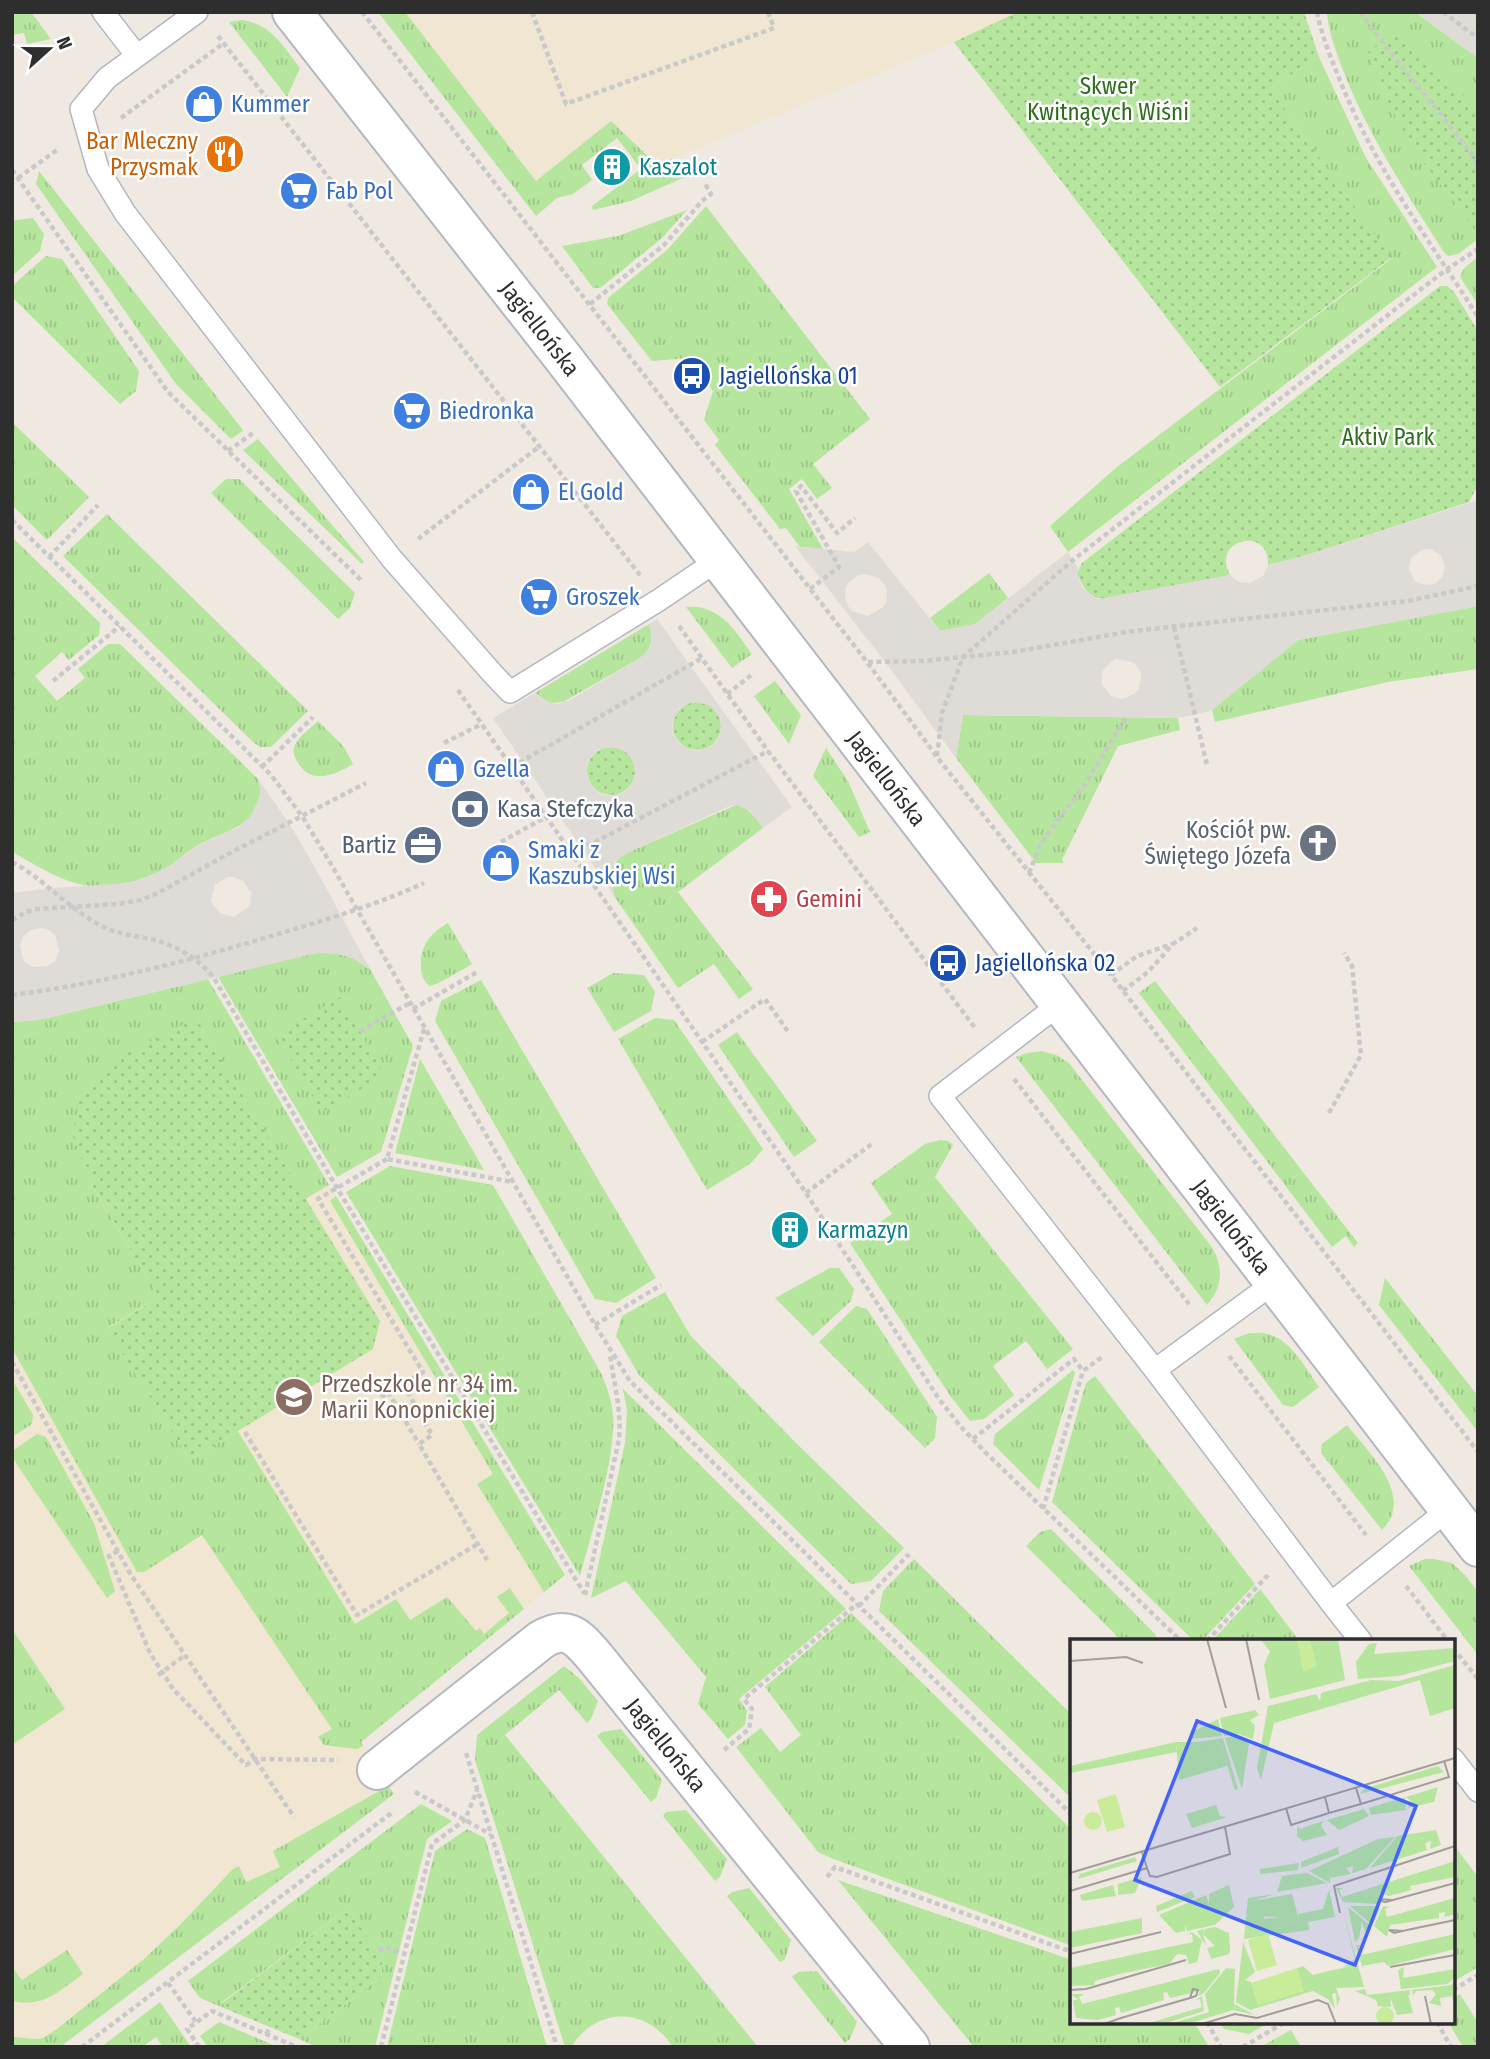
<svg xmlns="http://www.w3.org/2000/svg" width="1490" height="2059" font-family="'Fira Sans Condensed',sans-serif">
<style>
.education{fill:#f0e6d1}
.grass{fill:url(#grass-tufts)}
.park{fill:url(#park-dots)}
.plaza{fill:#dfdcd8;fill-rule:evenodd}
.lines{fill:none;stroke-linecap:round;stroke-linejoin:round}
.service-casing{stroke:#b4b7c1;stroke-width:24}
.minor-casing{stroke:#b4b7c1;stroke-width:42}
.tertiary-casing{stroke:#b4b7c1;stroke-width:42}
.path{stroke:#c9c9c9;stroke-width:4.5;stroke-dasharray:5 3.5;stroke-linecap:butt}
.service{stroke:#fff;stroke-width:21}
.minor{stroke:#fff;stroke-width:38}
.tertiary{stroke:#fff;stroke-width:38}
.labels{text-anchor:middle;stroke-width:5;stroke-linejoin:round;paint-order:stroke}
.park-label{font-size:23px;fill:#2c6e1b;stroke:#fff}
.shop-label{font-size:23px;fill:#366cbe;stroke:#fff;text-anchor:start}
.food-label{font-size:23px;fill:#c56008;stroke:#fff;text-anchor:end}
.culture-label{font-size:23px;fill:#0d838f;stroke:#fff;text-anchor:start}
.street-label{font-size:23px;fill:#2e2e2e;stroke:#fff}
.transit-label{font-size:23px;fill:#164399;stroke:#fff;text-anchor:start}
.service-label{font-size:23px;fill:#4e5e75;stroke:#fff;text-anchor:start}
.worship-label{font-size:23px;fill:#5b616d;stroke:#fff;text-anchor:end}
.health-label{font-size:23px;fill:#be3a42;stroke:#fff;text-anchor:start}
.education-label{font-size:23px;fill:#785e54;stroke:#fff;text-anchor:start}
.inset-road{fill:none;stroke:#a29e99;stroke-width:2}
.view{fill:#4264fb;fill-opacity:0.15;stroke:#4264fb;stroke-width:3.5}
.inset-edge{fill:none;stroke:#2e2e2e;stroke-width:3.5}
</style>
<defs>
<pattern id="grass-tufts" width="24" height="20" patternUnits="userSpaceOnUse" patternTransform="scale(1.75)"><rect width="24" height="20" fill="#b6e59e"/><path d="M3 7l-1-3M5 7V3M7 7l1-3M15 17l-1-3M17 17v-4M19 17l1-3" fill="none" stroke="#9dc588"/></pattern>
<pattern id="park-dots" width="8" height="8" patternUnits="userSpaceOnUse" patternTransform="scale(1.75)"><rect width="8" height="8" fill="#b6e59e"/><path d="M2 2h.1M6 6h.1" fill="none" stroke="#9dc588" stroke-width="1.8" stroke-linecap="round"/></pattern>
</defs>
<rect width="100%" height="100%" fill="#efe9e1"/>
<path class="education" d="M405 12H1018L954 42 657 165 611 122 536 181Z
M212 985 336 1196 565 1575 361 1742 394 1794 60 2047H12V1038Z"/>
<path class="grass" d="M12 12H31L51 39 27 44 24 33 12 35Z
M378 12H405L536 181 611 121 657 165 672 159 685 177 631 201 593 210 592 206 641 169 617 138 582 165 592 180 573 194 557 198 536 216Z
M1327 12H1415L1478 58V239L1458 254 1448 256 1443 251C1405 190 1366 132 1341 65 1335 48 1328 30 1327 12Z
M242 20C271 24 284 47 300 68L287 97 229 22Z
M1319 57 1366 158 1437 267 1068 552 1050 526 1117 467 1391 259 1270 88Z
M39 171 243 430V431L231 439 176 384 36 184Z
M706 206 870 419 813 464 832 488 817 499 802 479 789 489 823 549 800 547 786 528 780 529 715 445 719 440 704 420 713 391 689 358 652 361 607 304 608 298 668 249Z
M687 210 662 238 600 288H593L562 246 618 236Z
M33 218 44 234 40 251 12 276V222L16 220Z
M46 256 62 259 139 371 136 391 120 404 12 297V286Z
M1478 257V305L1460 277 1464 268Z
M12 422 89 497 47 540 12 505Z
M258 439 364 562 362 564 243 450Z
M226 479H239L355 593 350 608 338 619 211 493Z
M107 514 308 711 271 747H260L252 741 63 556Z
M12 537 100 623 99 635 69 660 62 652 35 676 57 701 85 678 78 669 108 644H120L258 779C262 789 261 796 257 805 246 830 221 832 200 844 189 850 180 859 169 866 148 879 117 888 92 886 63 884 37 865 12 852Z
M989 573 1008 598 975 624 940 631 930 618Z
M1478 606V669L1388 682 1215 722 1212 710 1298 640Z
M686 607C719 604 735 630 752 654L732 668Z
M649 624C653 639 653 648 640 658L563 702 550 703 535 693Z
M775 681 801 715 789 744 754 696Z
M963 715 1178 718 1180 730 1118 746 1062 860 1064 863H1036L956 758Z
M318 721 344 747 353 764C335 775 310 786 297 761 294 756 292 751 295 745 299 736 311 728 318 721Z
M826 748 848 781 870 832 859 837 813 776Z
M736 805C749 807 755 817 763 828L678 892 753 989 739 999 714 964 678 988 614 896 611 877 612 869 620 856Z
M448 923 472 964 439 983 430 986C423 981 421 975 421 966 420 945 431 933 448 923Z
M328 952 351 957 370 969 413 1046 381 1152 337 1177 218 977 303 955Z
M613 973 644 975 655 992 651 1011 614 1032 587 988Z
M208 979 329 1185 305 1199 196 1018 90 1183 159 1297 107 1328 190 1460 238 1431 355 1624 396 1599 410 1620 447 1597 476 1631 480 1628 484 1634 509 1613 497 1597 510 1588 524 1609 361 1742 363 1746 357 1749 324 1745 318 1737 332 1729 202 1535 144 1572H137L12 1348V1022L37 1020 56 1016Z
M481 980 656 1278 616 1303 595 1299 435 1021 441 1001Z
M1155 981 1358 1243 1354 1247 1346 1236 1332 1247 1139 993Z
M655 1018 674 1020 763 1149 750 1164 707 1190 618 1039Z
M737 1032 817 1141 794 1157 718 1045Z
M1042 1051 1056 1055 1069 1063 1211 1246C1224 1266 1223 1287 1207 1305L1016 1057 1027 1053Z
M420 1059 484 1170 395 1153Z
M940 1140 948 1141 953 1145 935 1177 1073 1349 1047 1369 1026 1341 993 1366 1014 1395 984 1419 970 1421 951 1397 850 1243 892 1214 871 1183 925 1144Z
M390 1166 493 1185 601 1373C609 1391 615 1411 613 1431 610 1478 592 1530 580 1576L346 1192Z
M336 1196 565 1575 544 1592 477 1484 493 1474 330 1201Z
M830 1268H839L854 1289 851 1301 813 1336 775 1298Z
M1385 1278 1478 1396V1432L1379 1305Z
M665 1292 690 1335 796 1443 904 1548 871 1581 851 1584 639 1375 616 1336 622 1316Z
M856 1306 867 1309 937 1417 935 1438 925 1448 819 1342Z
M1249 1333C1255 1333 1261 1332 1267 1334 1290 1338 1306 1369 1319 1387L1293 1407 1283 1405 1234 1339Z
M1073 1370 1075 1373 1039 1490 993 1444 995 1434Z
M1095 1376 1255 1584 1202 1641H1194L1052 1502 1086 1383Z
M12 1379 33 1415 32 1424 12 1437Z
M623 1389 846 1609 739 1699 747 1711 745 1725 728 1739 698 1704 706 1677 626 1581 591 1598 625 1443 627 1411Z
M1347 1425C1368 1452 1416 1496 1382 1530L1321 1453 1322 1444Z
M37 1434 46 1437 94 1523 115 1591 107 1598 12 1457V1451Z
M1051 1529 1156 1635 1154 1641H1122L1026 1546 1040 1532Z
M914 1559 1072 1715V1795H1068L879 1611 883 1591Z
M1425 1559H1434L1452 1563 1465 1575 1478 1592V1655L1409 1566Z
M1260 1589 1298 1639 1296 1641H1212Z
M851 1613 1072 1830V1946L831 1858 818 1852 736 1747 761 1728 780 1752 801 1735 765 1687Z
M12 1629 65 1709 12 1745Z
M564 1666 579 1678 598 1701 591 1719 587 1723 559 1690 505 1735 758 2047H673C647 2007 597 2006 571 2047H565L475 1760 477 1735Z
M621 1729 662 1780 656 1798 651 1802 597 1736 602 1732Z
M388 1786 394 1794 60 2047H12V2037L36 2039 43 2038 57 2029 144 1959 180 1925 233 1869 239 1866 246 1882 280 1867 273 1851Z
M421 1804 452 1821 427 1839 375 2047H317L299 2039 381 1977 383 1957 347 1909 222 2002 231 2011 200 1998 188 1981Z
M686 1810 727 1859 720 1877 715 1881 663 1816 666 1812Z
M467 1829 485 1838 547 2047H387L435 1851Z
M1453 1844 1478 1877V1967L1453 1982Z
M838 1880 1072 1960V2022H1194L1209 2047H974Z
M749 1888 791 1940 785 1959 780 1962 727 1896 732 1892Z
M67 1950 83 1974C59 1991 44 2008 12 2001V1967L22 1980Z
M817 1971 857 2022 850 2039 845 2043 792 1977 798 1972Z
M1460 1994 1478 2023V2047H1463L1448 2022H1453V1998Z
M160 2002 191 2047H163L156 2037 142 2047H101Z
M219 2022 278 2047H208L200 2036Z
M1220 2022H1270L1249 2034 1224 2029Z
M1291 2030 1301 2047H1260Z"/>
<path class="park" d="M1018 12H1304L1319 57 1270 88 1391 258 1220 387 954 42Z
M1397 32 1455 86 1478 113V234L1412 147 1386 98 1368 51Z
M1440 286H1447L1454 292 1478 331V485L1469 502 1307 555 1268 565C1270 525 1210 539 1230 575L1105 599C1088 598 1083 587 1077 573L1082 563Z
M673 726a24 24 0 1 1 48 0a24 24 0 1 1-48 0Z
M587 771a24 24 0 1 1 48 0a24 24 0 1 1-48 0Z
M340 997 385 1075 322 1112 276 1035Z
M196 1018 380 1321 373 1349 190 1460 107 1329 159 1297 91 1184 72 1133 82 1089 118 1058Z
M347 1909 383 1957 381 1977 299 2039 231 2011 222 2003Z"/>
<path class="plaza" d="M1415 12H1473L1478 16V58Z
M1478 500V606L1298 640 1212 710 1195 715 1178 718 963 715 956 758 885 662 795 546 854 552 868 542 940 631 975 624 1068 552 1078 568 1077 573 1082 587 1087 592 1098 599 1230 575 1239 582 1250 583 1264 575 1268 565 1307 555ZM1425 549H1430L1440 555 1445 565 1443 576 1435 584 1429 585 1418 583 1414 580 1409 569 1411 558 1420 551ZM864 574 879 578 886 587 887 592 886 603 882 608 868 616 852 611 849 608 845 597 846 587 849 582 858 575ZM1117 659 1131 662 1136 665 1141 674V679L1138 690 1135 693 1126 698 1121 699 1111 696 1102 684V673L1104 669 1112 661Z
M657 619 792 807 763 828 752 813 747 809 736 805 730 806 627 853 615 862 612 869 611 877 614 896 493 718 535 693 550 703 557 704 570 700 640 658 650 648 652 636 649 624ZM696 702 708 705 713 708 720 719 721 725 719 738 715 743 710 747 698 751 691 750 680 744 676 739 672 727 673 721 679 709 689 703ZM616 747 627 753 632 758 635 770V776L629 788 624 792 612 796 606 795 599 793 590 784 587 778V766L589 760 597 750 604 748Z
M258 779 289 823 317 871 370 969 359 961 340 954 317 953 56 1016 37 1020 12 1022V893L51 888 115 884 136 881 154 874 169 866 200 844 237 828 246 821 252 814 261 793ZM227 877H233L243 881 251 893 250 904 247 908 234 917 220 913 213 905 211 900 215 885ZM41 928 47 929 55 935 59 950 56 960 48 966 32 967 24 961 20 946 23 937 27 933 31 930Z"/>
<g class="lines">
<defs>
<path id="service" d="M103 12 137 56 197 12
M137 56 107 78 81 109 98 169 125 213 392 559 492 673 510 692 659 600 718 560
M1061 1003 940 1096 1155 1370 1275 1282
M1155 1370 1331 1603
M1361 1641 1331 1603 1449 1509
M1453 1759 1478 1791"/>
<g id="minor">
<path id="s1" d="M377 1770 541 1640C566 1625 576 1635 594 1656L910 2047"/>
</g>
<g id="tertiary">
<path id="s2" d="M292 12 564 359 1478 1547"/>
</g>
</defs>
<use href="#service" class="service-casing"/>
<use href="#minor" class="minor-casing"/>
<use href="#tertiary" class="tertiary-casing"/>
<path class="path" d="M362 12 867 662 937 757 1111 975 1478 1452
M532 12 566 104 774 28 768 12
M1317 12C1321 33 1329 53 1337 73 1371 162 1427 237 1478 317
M1360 12C1397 64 1441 111 1478 164
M1443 12 1478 38
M218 36 640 575
M121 118 224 43
M12 170 168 392 362 581
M18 178 57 150
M590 304 664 245 702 201 711 194 704 182
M228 451 253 433
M12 520 271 775 302 816 331 864 595 1325 630 1381 1072 1815
M418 539 540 446
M49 557 98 505
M810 589 839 567 796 491 801 486 837 533 855 518
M679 626 768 751 975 1028
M1174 627 1207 765
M868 662 923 661 1013 652 1133 631 1408 601 1478 586
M53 681 120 626
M458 690 641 953 806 1193 939 1399 961 1427 986 1453 1181 1641
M727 694 754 673
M444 743 482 724
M937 756 942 713 963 657 1073 560 1447 269 1478 249
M262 767 313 717
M512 767 702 658
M501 842 546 817
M572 854 768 751
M12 862C46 880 70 911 104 927 118 934 135 936 151 939 175 945 198 958 214 978L337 1188 584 1593
M1029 873 1041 843 1085 784 1126 718
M12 920 26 912 37 909 118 904 141 900 160 892 228 854 366 783
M1111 975 1137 956 1172 944
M1123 991 1148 972 1173 944 1197 928
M12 995C99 984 184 962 268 937 321 921 374 906 424 883
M413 1009 477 972
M424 1029 387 1159 513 1182
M360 1031 410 1003
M702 1042 765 999 789 1033
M1014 1079 1189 1304
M1329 1113 1361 1055 1352 966 1344 953
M387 1159 318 1199 423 1372 403 1384 432 1435 419 1444 487 1560
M806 1193 873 1143
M595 1325 661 1285
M1229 1356 1366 1535
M12 1362 131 1575 294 1817
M388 1392 419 1444
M381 1397 403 1384
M245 1432 357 1615 478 1544
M973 1439 1074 1359 1083 1371
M1043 1509 1083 1371 1102 1357
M118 1551 109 1556 150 1653 173 1689 236 1755 246 1765 255 1759 338 1760
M1406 1586 1448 1641
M585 1595 619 1439C622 1409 613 1382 610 1353
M859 1606 909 1554
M1207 1641 1268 1575
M1453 1648 1478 1679
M158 1675 184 1656
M724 1750 749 1729 752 1709 744 1699 857 1604
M466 1753 557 2047
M415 1792 490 1834
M827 1877 835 1867 1072 1952
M379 1951 384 1947 404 1953
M168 1983 196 2022
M1453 1990 1478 1975
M1207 2022 1221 2047
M1437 2022 1451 2047
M266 2034 270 2027
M82 2047 394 1811
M199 2047 187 2029 212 2011 297 2047
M381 2047 432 1844 465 1820 477 1790
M1243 2047 1285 2022"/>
<use href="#service" class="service"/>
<use href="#minor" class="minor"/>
<use href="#tertiary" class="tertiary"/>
</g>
<defs>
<symbol id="shop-disc" viewBox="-11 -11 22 22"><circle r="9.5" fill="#3f7fe0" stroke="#fff"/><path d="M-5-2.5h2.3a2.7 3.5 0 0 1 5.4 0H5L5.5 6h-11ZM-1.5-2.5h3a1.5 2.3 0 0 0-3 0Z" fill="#fff"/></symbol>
<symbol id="restaurant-disc" viewBox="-11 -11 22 22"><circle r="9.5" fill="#e8710a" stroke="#fff"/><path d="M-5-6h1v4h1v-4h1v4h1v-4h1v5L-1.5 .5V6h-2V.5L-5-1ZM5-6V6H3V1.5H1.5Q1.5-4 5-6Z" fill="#fff"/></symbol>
<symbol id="building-disc" viewBox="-11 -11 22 22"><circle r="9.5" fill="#0f9aa8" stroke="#fff"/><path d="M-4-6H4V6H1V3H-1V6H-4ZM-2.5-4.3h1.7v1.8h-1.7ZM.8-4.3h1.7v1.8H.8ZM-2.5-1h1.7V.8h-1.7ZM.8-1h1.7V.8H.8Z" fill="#fff"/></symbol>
<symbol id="supermarket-disc" viewBox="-11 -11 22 22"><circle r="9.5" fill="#3f7fe0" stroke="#fff"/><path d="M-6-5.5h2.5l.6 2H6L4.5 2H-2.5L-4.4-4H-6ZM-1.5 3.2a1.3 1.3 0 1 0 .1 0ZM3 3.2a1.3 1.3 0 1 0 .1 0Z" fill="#fff"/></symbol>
<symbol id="bus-disc" viewBox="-11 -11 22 22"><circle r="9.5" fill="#1a4fb4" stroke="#fff"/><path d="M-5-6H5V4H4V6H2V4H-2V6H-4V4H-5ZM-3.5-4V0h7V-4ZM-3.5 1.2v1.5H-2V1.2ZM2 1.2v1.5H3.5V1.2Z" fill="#fff"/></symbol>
<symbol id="bank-disc" viewBox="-11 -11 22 22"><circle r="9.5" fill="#5c6f8a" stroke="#fff"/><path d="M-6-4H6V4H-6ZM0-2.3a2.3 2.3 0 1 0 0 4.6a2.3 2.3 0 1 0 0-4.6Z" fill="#fff"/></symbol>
<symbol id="church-disc" viewBox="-11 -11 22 22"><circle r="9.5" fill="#6b7280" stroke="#fff"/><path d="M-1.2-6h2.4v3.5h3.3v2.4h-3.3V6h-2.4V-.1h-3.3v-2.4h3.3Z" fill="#fff"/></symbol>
<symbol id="office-disc" viewBox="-11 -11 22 22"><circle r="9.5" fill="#5c6f8a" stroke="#fff"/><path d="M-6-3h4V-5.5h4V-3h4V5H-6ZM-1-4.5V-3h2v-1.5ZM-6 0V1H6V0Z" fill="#fff"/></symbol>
<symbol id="pharmacy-disc" viewBox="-11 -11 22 22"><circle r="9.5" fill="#e0444e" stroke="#fff"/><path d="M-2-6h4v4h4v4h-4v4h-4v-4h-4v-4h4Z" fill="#fff"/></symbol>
<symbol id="school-disc" viewBox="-11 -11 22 22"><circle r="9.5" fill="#8d6e63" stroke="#fff"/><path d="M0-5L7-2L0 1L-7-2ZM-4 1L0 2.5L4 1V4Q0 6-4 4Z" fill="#fff"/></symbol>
</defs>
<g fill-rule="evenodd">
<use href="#shop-disc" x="182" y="82" width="44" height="44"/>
<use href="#restaurant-disc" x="203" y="132" width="44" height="44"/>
<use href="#building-disc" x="590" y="145" width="44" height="44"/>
<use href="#supermarket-disc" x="277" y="169" width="44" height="44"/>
<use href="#bus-disc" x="670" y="354" width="44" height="44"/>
<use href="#supermarket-disc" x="390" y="389" width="44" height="44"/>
<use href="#shop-disc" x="509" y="470" width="44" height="44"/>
<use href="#supermarket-disc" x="517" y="575" width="44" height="44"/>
<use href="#shop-disc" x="424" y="747" width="44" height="44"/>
<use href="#bank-disc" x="448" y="787" width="44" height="44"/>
<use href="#church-disc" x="1296" y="821" width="44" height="44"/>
<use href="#office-disc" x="401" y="823" width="44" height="44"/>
<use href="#shop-disc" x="479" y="841" width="44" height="44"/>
<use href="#pharmacy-disc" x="747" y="877" width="44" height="44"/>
<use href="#bus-disc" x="926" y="941" width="44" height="44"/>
<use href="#building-disc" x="768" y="1208" width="44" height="44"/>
<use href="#school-disc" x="272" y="1375" width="44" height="44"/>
</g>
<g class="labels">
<g class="park-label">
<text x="1108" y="94">Skwer<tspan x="1108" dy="26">Kwitnących Wiśni</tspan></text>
<text x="1388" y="445">Aktiv Park</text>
</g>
<g class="shop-label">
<text x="231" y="112">Kummer</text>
<text x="326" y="199">Fab Pol</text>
<text x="439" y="419">Biedronka</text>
<text x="558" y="500">El Gold</text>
<text x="566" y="605">Groszek</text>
<text x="473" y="777">Gzella</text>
<text x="528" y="858">Smaki z<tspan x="528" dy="26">Kaszubskiej Wsi</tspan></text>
</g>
<g class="food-label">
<text x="198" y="149">Bar Mleczny<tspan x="198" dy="26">Przysmak</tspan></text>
</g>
<g class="culture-label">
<text x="639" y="175">Kaszalot</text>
<text x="817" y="1238">Karmazyn</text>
</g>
<g class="street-label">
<text dy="8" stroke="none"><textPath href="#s2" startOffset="402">Jagiellońska</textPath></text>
<text dy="8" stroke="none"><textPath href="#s2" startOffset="970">Jagiellońska</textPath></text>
<text dy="8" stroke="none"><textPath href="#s2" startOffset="1536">Jagiellońska</textPath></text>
<text dy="8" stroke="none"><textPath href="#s1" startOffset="387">Jagiellońska</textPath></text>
</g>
<g class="transit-label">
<text x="719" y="384">Jagiellońska 01</text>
<text x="975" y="971">Jagiellońska 02</text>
</g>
<g class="service-label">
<text x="497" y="817">Kasa Stefczyka</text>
<text x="396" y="853" text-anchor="end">Bartiz</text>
</g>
<g class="worship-label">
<text x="1291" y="838">Kościół pw.<tspan x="1291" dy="26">Świętego Józefa</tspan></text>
</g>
<g class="health-label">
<text x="796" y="907">Gemini</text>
</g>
<g class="education-label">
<text x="321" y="1392">Przedszkole nr 34 im.<tspan x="321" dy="26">Marii Konopnickiej</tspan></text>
</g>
</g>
<g transform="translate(1070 1639)">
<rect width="385" height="385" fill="#efe9e1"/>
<path d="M307 4 304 15 385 9V22L329 37 288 40 286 23 299 5ZM385 26V69L360 77 350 41 204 84 191 141 187 129 198 67 246 55 250 62 251 54 301 41 329 42ZM185 71 189 76 180 81 185 87 183 100 168 95 154 97 150 79ZM148 80 152 97 120 100 124 92ZM153 99 168 150 165 151 150 104 127 110 126 103ZM106 103 107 113 0 134V127ZM368 127 374 133 290 155 294 150ZM368 148 364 163 338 169 342 163 336 158ZM335 158 336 171 301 176 299 169ZM146 166 150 177 157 178 122 189 116 175ZM294 170 299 177 269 191 257 181ZM253 182 251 187 257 196 233 202 227 197V187L230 190ZM366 191 371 206 360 210 361 202 355 204 357 211 300 229 327 197ZM325 198 296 230 282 234 283 227 276 229 281 235 260 239V244L239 232 308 200ZM268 208 269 215 231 229V223ZM65 218 67 222 8 240 10 235ZM385 222V238L340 247 341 251 319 257 310 254 308 265 273 263 266 249H273L269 251 272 258ZM229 224 228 231 190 235V230ZM237 234 257 244 207 253 212 237ZM72 238 65 254 48 256V245ZM43 246 46 257 12 262 10 256ZM159 246 164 268 145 286 117 292 115 286V292L106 294 89 276 136 256 139 265V255ZM259 251 265 278 238 283 239 291 174 300 178 259 205 255 182 262 195 280 210 278 212 284 229 281 228 275 253 270ZM122 252 125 258 87 273 86 267ZM385 259V275L374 278 375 273 369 274V279L320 286 317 298 304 287 313 267 319 268 315 270 317 278ZM280 267H308L310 270 302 286ZM278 268 301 287 295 293 292 282 289 299 285 303ZM273 273 294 348 266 349 270 360 267 367 266 354 262 355 265 370 258 360 243 352 180 371 166 363 173 303 185 333 175 341 181 343 188 366 233 352 227 329 233 327 243 336 271 329 265 331 261 344 285 326 272 329 285 320ZM72 279V294L0 309V293ZM145 288 159 294 160 310 159 315 141 320 137 309 145 307 133 295 136 307 127 292 134 290 132 296 135 290ZM122 293 132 301 127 323 119 325 116 316 107 315 99 325 49 335 25 342 24 346 0 347V329L123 303 122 295 118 296ZM385 295V310L318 327 314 323 292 327 286 306H294L289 308 291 316ZM334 328 333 339 385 330V339L377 345 331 350 328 331ZM156 329 165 330 164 365 185 376 163 371 118 385H100L139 373 135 355ZM149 330 150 334 134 354 128 357 130 352 100 359 97 353 93 354 94 361 51 374 49 368 45 369 46 376 28 381 6 379 3 362 8 360 0 355H14L9 358 12 365ZM385 341V369L382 357 370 359 371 367 359 364 366 355 362 351 346 352 343 357 342 351 381 346ZM295 350 297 356 340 351V356L320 358 321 368 308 367 306 361 285 352ZM132 357 134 372 93 385H76L132 368 130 360 125 361Z" fill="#b6e59e"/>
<path d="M190 0H268L275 41 200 60 194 26 200 12ZM168 96 179 105 172 150 155 99ZM106 103H126L127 109 150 104 157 127 109 141ZM222 255 229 281 212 284 210 278 185 277 182 262ZM285 326 288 335 261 344 257 333ZM338 355 343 374 327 376 320 358Z" fill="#b6e59e"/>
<path d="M240 0 247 27 233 33 227 1ZM46 155 55 188 37 193 27 161ZM14 182a9 9 0 1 1 18 0a9 9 0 1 1-18 0ZM198 295 207 326 187 332 178 301ZM227 329 234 352 188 366 181 344ZM306 377a9 9 0 1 1 18 0a9 9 0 1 1-18 0Z" fill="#c9ec9a"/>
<path class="inset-road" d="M137 0 156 69M176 0 189 61M0 22 56 18 73 24M286 149 291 165 379 138 374 122M216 169 221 186 259 174 255 158M259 174 291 165M77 229 80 237 87 238 160 215 155 188M0 234 385 119M0 252 77 229 72 213M322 261 309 260 314 263H316L385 244M270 274 264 247 385 207M333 292 319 291 324 294 337 291 385 281M0 315 91 293M320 328 385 316M0 351 16 350 116 321M355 357 361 385M34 385 51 379 120 359 126 357 128 351 123 350 120 359M132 385 165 375 187 379 248 361 258 365 266 385"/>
<path class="view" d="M127 82 346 167 285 326 65 241Z"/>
<rect width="385" height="385" class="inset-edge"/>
</g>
<rect width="1490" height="2059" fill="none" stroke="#2e2e2e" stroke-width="28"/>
<g transform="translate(49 49) rotate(69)" stroke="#ffffff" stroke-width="5" paint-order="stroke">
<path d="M0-5L12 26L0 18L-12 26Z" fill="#2e2e2e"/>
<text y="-10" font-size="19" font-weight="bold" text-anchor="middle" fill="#2e2e2e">N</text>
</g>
</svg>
